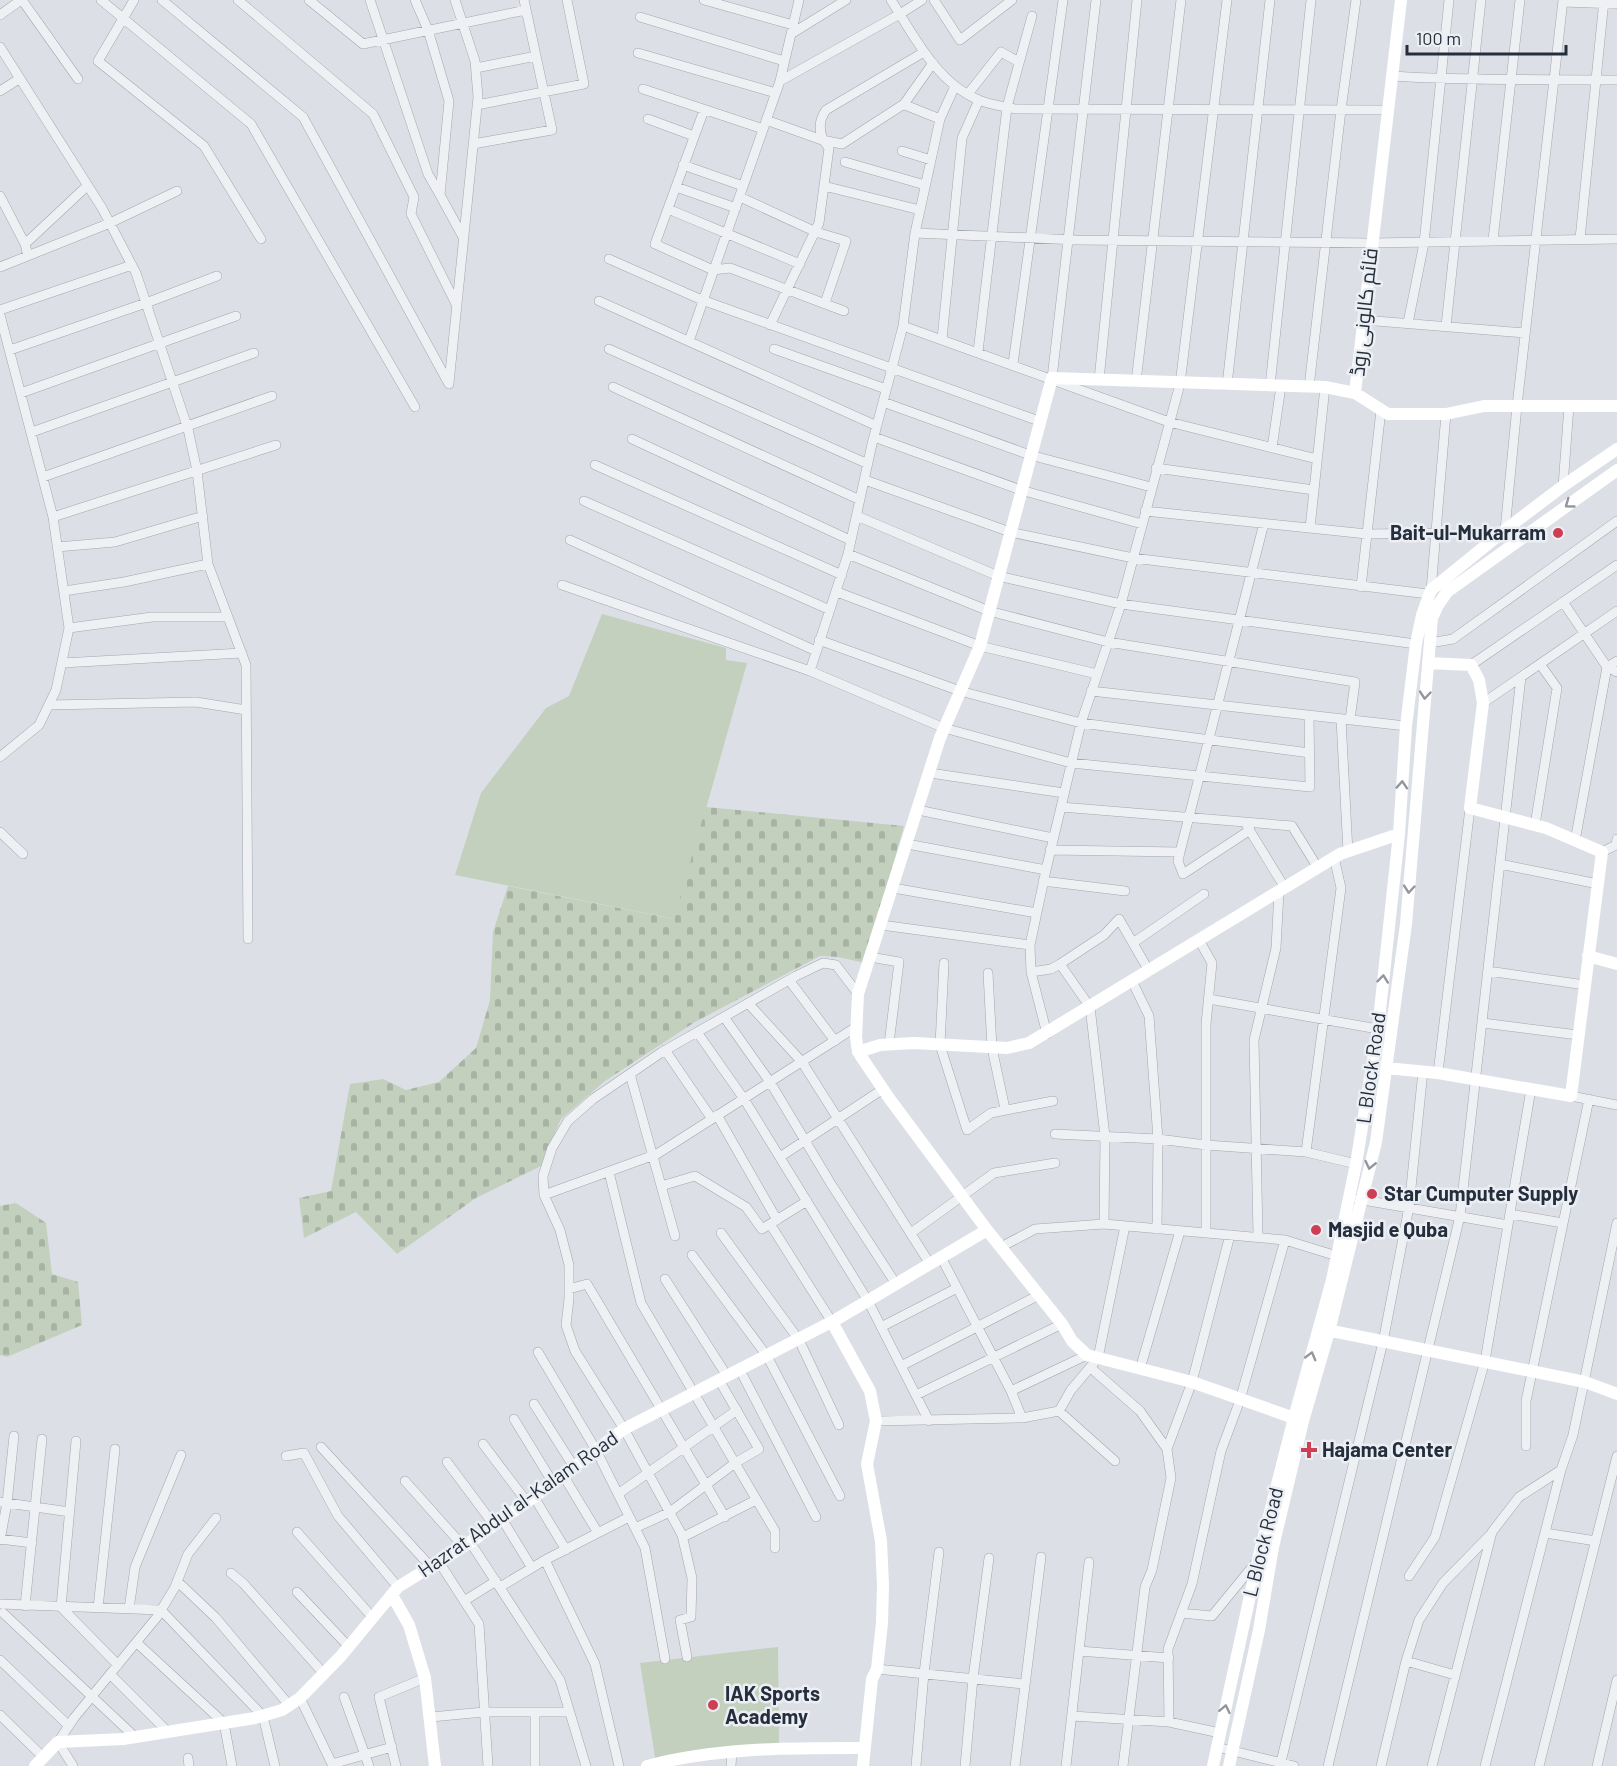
<svg xmlns="http://www.w3.org/2000/svg" width="1617" height="1766" font-family="Barlow,Cairo,sans-serif">
<style>
.green{fill:#c2d0bd}
.cemetery{fill:url(#cemetery-stones)}
.lines{fill:none;stroke-linecap:round;stroke-linejoin:round}
.street-casing{stroke:#a1a7b0;stroke-width:10}
.street{stroke:#eef0f4;stroke-width:9}
.secondary{stroke:#fff;stroke-width:12}
.oneway{stroke:#92969e}
.poi-dot{fill:#ce3e54;stroke:#ebeff4;stroke-width:2}
.labels{text-anchor:middle;stroke-width:5;stroke-linejoin:round;paint-order:stroke}
.street-label{font-size:20px;fill:#252e3c;stroke:#ebeff4}
.poi-label{font-size:20px;font-weight:bold;fill:#252e3c;stroke:#ebeff4;text-anchor:start}
</style>
<defs>
<pattern id="cemetery-stones" width="16" height="16" patternUnits="userSpaceOnUse" patternTransform="scale(1.5)"><rect width="16" height="16" fill="#c2d0bd"/><path d="M2 7V4a2 2 0 0 1 4 0v3zM10 15v-3a2 2 0 0 1 4 0v3z" fill="#a7b3a3"/></pattern>
</defs>
<rect width="100%" height="100%" fill="#dce0e6"/>
<path class="green" d="M602 614 726 648V660L747 663 675 919 455 875 481 793 546 708 569 696Z
M778 1647 779 1748 656 1763 640 1663Z"/>
<path class="cemetery" d="M706 807 904 826 865 963 838 957 820 956 695 1022 605 1081 561 1119 541 1166 476 1198 397 1254 356 1212 304 1238 299 1198 331 1191 350 1084 383 1079 406 1090 439 1082 476 1048 490 1000 493 932 508 886 674 919Z
M16 1203 46 1223 52 1274 78 1282 82 1325 7 1357 0 1355V1206Z"/>
<g class="lines">
<defs>
<path id="street" d="M22 0 78 79
M101 0 251 124 415 407
M134 0 98 61 204 146 261 239
M162 0 303 117 449 384
M238 0 373 114 414 197 411 214 457 306
M309 0 363 44 526 10
M370 0 428 174 440 195
M415 0 428 30 449 101 440 195 463 237
M704 0 793 25
M891 0C914 36 937 83 979 100 990 105 1003 106 1015 109L1387 110
M934 0 960 40 1012 0
M1563 2 1617 4
M0 15 21 0
M640 17 784 61
M791 34 846 0
M0 47 102 208 136 273 188 429 197 471 208 564 246 665 248 939
M638 53 776 93
M476 68 536 56
M1392 76C1466 81 1542 79 1617 80
M780 81 900 14 922 0
M643 89 763 129
M0 91 19 79
M968 94 1001 52 1019 62
M477 105 584 84 567 0
M901 106 905 105 940 119
M704 110 655 244 713 270 730 268 844 311
M648 119 694 136
M766 120 822 140 842 144 904 104 933 63
M473 144 552 130 524 0
M902 151 931 160
M845 162 925 185
M683 165 743 186
M824 186 920 210
M676 187 736 208
M0 196 25 244
M740 197 816 232 846 241 825 303
M668 209 800 264
M915 233 1077 240 1371 243 1617 239
M1580 239 1604 0
M1493 240 1520 0
M28 256 25 244 87 186
M609 259 702 300 1039 421
M0 267 110 223 177 191
M599 301 877 426
M0 310 132 265
M0 315 53 517 69 628 56 690 39 725 0 757
M1363 320 1525 333
M1408 323 1424 243 1449 0
M770 325 819 223 829 148C819 136 817 123 826 110L924 52
M903 326 1169 422 1317 459
M1446 326 1481 0
M942 339 962 138 979 100
M689 341 780 81 799 0
M609 349 868 464
M774 349 886 389
M10 350 146 303 217 276
M978 352 1007 107 1032 16
M1013 364 1063 0
M1052 378 1096 0
M1099 380 1137 0
M1136 382 1181 0
M449 383 478 97 475 61 455 0
M1227 385 1270 0
M1270 386 1311 0
M613 387 860 500
M1309 387 1341 110 1356 0
M21 393 236 316
M883 402 1030 455 1151 487
M32 432 254 353
M874 437 1021 490 1142 524
M632 439 850 540
M1272 448 1281 386
M595 465 842 575
M1156 468 1314 490
M43 477 272 396
M865 480 1010 532 1133 558 1428 594
M1563 486 1569 406
M584 501 830 610
M1145 511 1367 534 1435 533
M857 516 998 576 1121 604 1416 644
M53 517 276 445
M1310 528 1325 387
M1505 530 1517 406 1563 0
M570 540 816 651
M57 547 115 542 203 516
M848 554 989 611 1108 642 1355 682 1350 720
M562 585 810 671 944 728 1071 763 1310 787 1309 716
M1361 587 1381 410
M1431 590 1446 414
M64 591 124 582 208 564
M837 592 980 646 1097 674
M1563 602 1607 667 1617 672
M69 628 152 617H228
M819 640 960 691 1081 723 1310 753
M1430 643 1453 639 1617 521
M62 663 242 653
M1471 665 1617 565
M810 671 848 554 872 444 903 326 915 233 940 119 955 86
M1091 691 1406 726
M1483 703 1617 611
M49 705 196 702 246 710
M1341 719 1348 852
M930 773 1064 793
M1061 807 1292 826 1318 868
M918 810 1053 838
M1535 825 1557 688 1540 664
M1247 826 1285 888
M1250 830 1183 874 1178 861 1180 852 1264 523
M0 832 23 854
M1575 841 1607 667 1617 661
M907 844 1046 870
M1050 850 1180 852
M1602 852 1616 845 1617 839
M1500 864 1598 884
M1043 881 1125 891
M893 888 1037 913
M881 925 1030 945
M1199 940 1212 963 1206 1024V1233
M1133 943 1204 894
M870 957 899 962 889 1044
M944 963 940 1045 967 1130 991 1113 1053 1101
M1060 964 1051 969 1031 972 1030 945 1046 870 1081 723 1121 604 1180 384 1227 0
M1488 971 1585 985
M1031 972 1047 1034
M988 973 992 1048 1005 1109
M789 980 835 1041
M1132 981 1149 1016 1158 1139 1157 1229
M1209 999 1378 1029
M748 1003 802 1062 930 1264
M724 1017 770 1082 831 1184 896 1284
M1483 1023 1578 1035
M697 1032 744 1099 868 1301 929 1421
M665 1050 712 1119
M1438 1073 1470 808
M630 1074 675 1236
M1571 1096 1617 1105
M717 1115 777 1220
M1055 1134 1158 1139 1206 1145 1306 1152 1356 1164
M1306 1152 1341 888 1334 857
M780 1157 883 1089
M609 1172 641 1303 775 1531V1548
M661 1186 695 1176 746 1207 762 1229 807 1201
M544 1195 657 1154 856 1027
M1357 1199 1508 1225
M1510 1214 1563 1223
M770 1224 832 1322
M1104 1224 1105 1136 1090 1007 1060 964 1104 935 1119 919 1149 971
M721 1233 799 1340 839 1425
M911 1233 994 1173 1055 1163
M1258 1237 1254 1040 1276 948 1279 891
M1001 1247 1035 1229 1104 1224 1285 1240 1337 1256
M692 1255 767 1356 840 1496
M941 1257 1011 1391 1022 1418
M665 1279 727 1376
M569 1289 587 1284 725 1517
M881 1327 957 1288
M538 1352 596 1450 645 1548 665 1659
M901 1366 1039 1295
M1091 1368 1140 1411 1167 1449 1171 1478 1152 1570 1145 1587 1123 1766
M1140 1369 1180 1231
M740 1370 816 1517
M1011 1391 1087 1355
M916 1395 1062 1324
M534 1404 574 1467
M1059 1411 1115 1461
M514 1419 553 1483
M876 1421 1022 1418 1059 1411 1071 1390 1098 1358 1125 1226
M76 1441 61 1607 118 1665
M483 1444 527 1502
M1526 1446V1401L1589 1099
M321 1447 431 1567
M1167 1449 1192 1382 1230 1235
M286 1456 304 1453 338 1516 398 1587
M447 1462 494 1525
M563 1475 598 1533
M405 1481 463 1546
M618 1494 737 1410
M534 1497 566 1550
M0 1502 70 1512
M502 1519 532 1568
M635 1528 670 1512 735 1463 759 1449 719 1380
M297 1532 373 1618
M1545 1533 1596 1541
M683 1537 756 1500
M0 1539 32 1543
M0 1540 7 1503 14 1436
M470 1542 560 1680 586 1766
M545 1560 595 1664 619 1766
M439 1562 479 1624 488 1766
M231 1573 243 1583 324 1674
M1409 1576 1435 1537 1485 1361 1531 1089
M177 1581 216 1618 289 1705
M500 1587 545 1560 629 1517
M297 1592 349 1647
M464 1601 496 1581
M0 1604 161 1610 263 1716 275 1766
M25 1606 42 1439
M98 1608 115 1449
M129 1609 135 1567 181 1455
M3 1613 135 1737
M1181 1613 1212 1616 1257 1561
M137 1643 224 1723 232 1766
M1079 1651 1169 1658
M687 1657 680 1620 691 1617 692 1578 682 1535 624 1429 575 1351 566 1325 569 1299V1265L560 1230 544 1195 543 1176 552 1148 568 1121 593 1099 662 1052 796 976 823 963 836 965 858 994
M0 1660 69 1726
M877 1669 1024 1684
M111 1675 168 1732
M1455 1675 1406 1661 1419 1620 1443 1583 1491 1534
M344 1697 369 1766
M300 1698 333 1766
M535 1712V1766
M0 1715 43 1757
M1072 1716 1169 1722 1220 1733
M431 1717 484 1712H569
M1169 1722 1168 1649 1192 1584 1221 1451 1240 1400 1285 1240
M1217 1747 1294 1766
M188 1758 189 1766
M332 1764 392 1747
M73 1766 58 1742 74 1718 157 1617 175 1587 188 1554 216 1518
M396 1766 379 1697 425 1678
M731 1766 732 1752
M916 1766 924 1673 939 1552
M965 1766 973 1678 989 1558
M1015 1766 1041 1557
M1066 1766 1089 1562
M1280 1766 1383 1342 1409 1207 1423 1071
M1328 1766 1460 1216 1521 677
M1381 1766 1406 1661
M1432 1766 1492 1532 1519 1497 1561 1470 1573 1435 1617 1223
M1485 1766 1561 1470
M1539 1766 1617 1456
M1597 1766 1617 1680"/>
</defs>
<use href="#street" class="street-casing"/>
<use href="#street" class="street"/>
<path class="secondary" d="M1401 0 1355 393 1388 414H1446L1484 406H1617
M1588 956 1617 964
M858 1052 880 1045 914 1043 1007 1048 1029 1043 1340 854 1399 834
M1386 1068 1438 1073 1571 1096 1602 852 1546 828 1470 808 1483 703 1479 680 1471 665 1428 663
M832 1322 870 1391 876 1421 867 1464 881 1541 883 1585 882 1623 877 1669 872 1679 863 1766
M1322 1329 1585 1382 1617 1394
M1294 1418 1192 1382 1087 1355 1072 1341 1062 1324 987 1230 889 1098 858 1052 856 1037 858 994 940 738 980 646 1052 378 1325 387 1355 393
M392 1595 409 1625 425 1678 435 1766
M35 1766 58 1742 123 1739 255 1718 282 1710 300 1698 341 1656 398 1587 466 1545 538 1494 624 1429 837 1319 987 1230
M647 1766C717 1747 792 1748 865 1748
M1213 1766 1258 1559 1294 1418 1332 1280 1356 1164 1378 1029 1399 834 1406 726 1416 644 1422 615 1431 590 1505 530 1563 486 1617 449
M1229 1766 1259 1630 1273 1547 1303 1421 1329 1331 1376 1142 1406 924 1432 618 1438 605 1447 592 1617 470"/>
</g>
<defs><path id="oneway-chevron" d="M-2-3.5L2.5 0L-2 3.5" fill="none" stroke-width="1.6" stroke-linecap="round" stroke-linejoin="round" transform="scale(1.5)"/></defs>
<g class="oneway">
<use href="#oneway-chevron" transform="translate(1569 504) rotate(144)"/>
<use href="#oneway-chevron" transform="translate(1425 695) rotate(95)"/>
<use href="#oneway-chevron" transform="translate(1402 785) rotate(-86)"/>
<use href="#oneway-chevron" transform="translate(1409 889) rotate(95)"/>
<use href="#oneway-chevron" transform="translate(1383 979) rotate(-84)"/>
<use href="#oneway-chevron" transform="translate(1370 1165) rotate(103)"/>
<use href="#oneway-chevron" transform="translate(1311 1356) rotate(-75)"/>
<use href="#oneway-chevron" transform="translate(1225 1709) rotate(-78)"/>
</g>
<g class="poi-dot">
<circle cx="1558" cy="533" r="6"/>
<circle cx="1372" cy="1194" r="6"/>
<circle cx="1316" cy="1230" r="6"/>
<path d="M1306 1441h6v6h6v6h-6v6h-6v-6h-6v-6h6z"/>
<circle cx="713" cy="1705" r="6"/>
</g>
<g class="labels">
<g class="street-label">
<text transform="translate(1364 312) rotate(-84)" y="7">قائم کالونی روڈ</text>
<text transform="translate(1371 1068) rotate(-82)" y="7">L Block Road</text>
<text transform="translate(518 1504) rotate(-35)" y="7">Hazrat Abdul al-Kalam Road</text>
<text transform="translate(1263 1542) rotate(-76)" y="7">L Block Road</text>
</g>
<g class="poi-label">
<text x="1546" y="540" text-anchor="end">Bait-ul-Mukarram</text>
<text x="1384" y="1201">Star Cumputer Supply</text>
<text x="1328" y="1237">Masjid e Quba</text>
<text x="1322" y="1457">Hajama Center</text>
<text x="725" y="1701">IAK Sports<tspan x="725" dy="23">Academy</tspan></text>
</g>
</g>
<path d="M1407 45v9h159v-9" fill="none" stroke="#252e3c" stroke-width="3"/>
<text x="1416" y="45" font-size="18" fill="#252e3c" stroke="#ebeff4" stroke-width="4.5" paint-order="stroke">100 m</text>
</svg>
